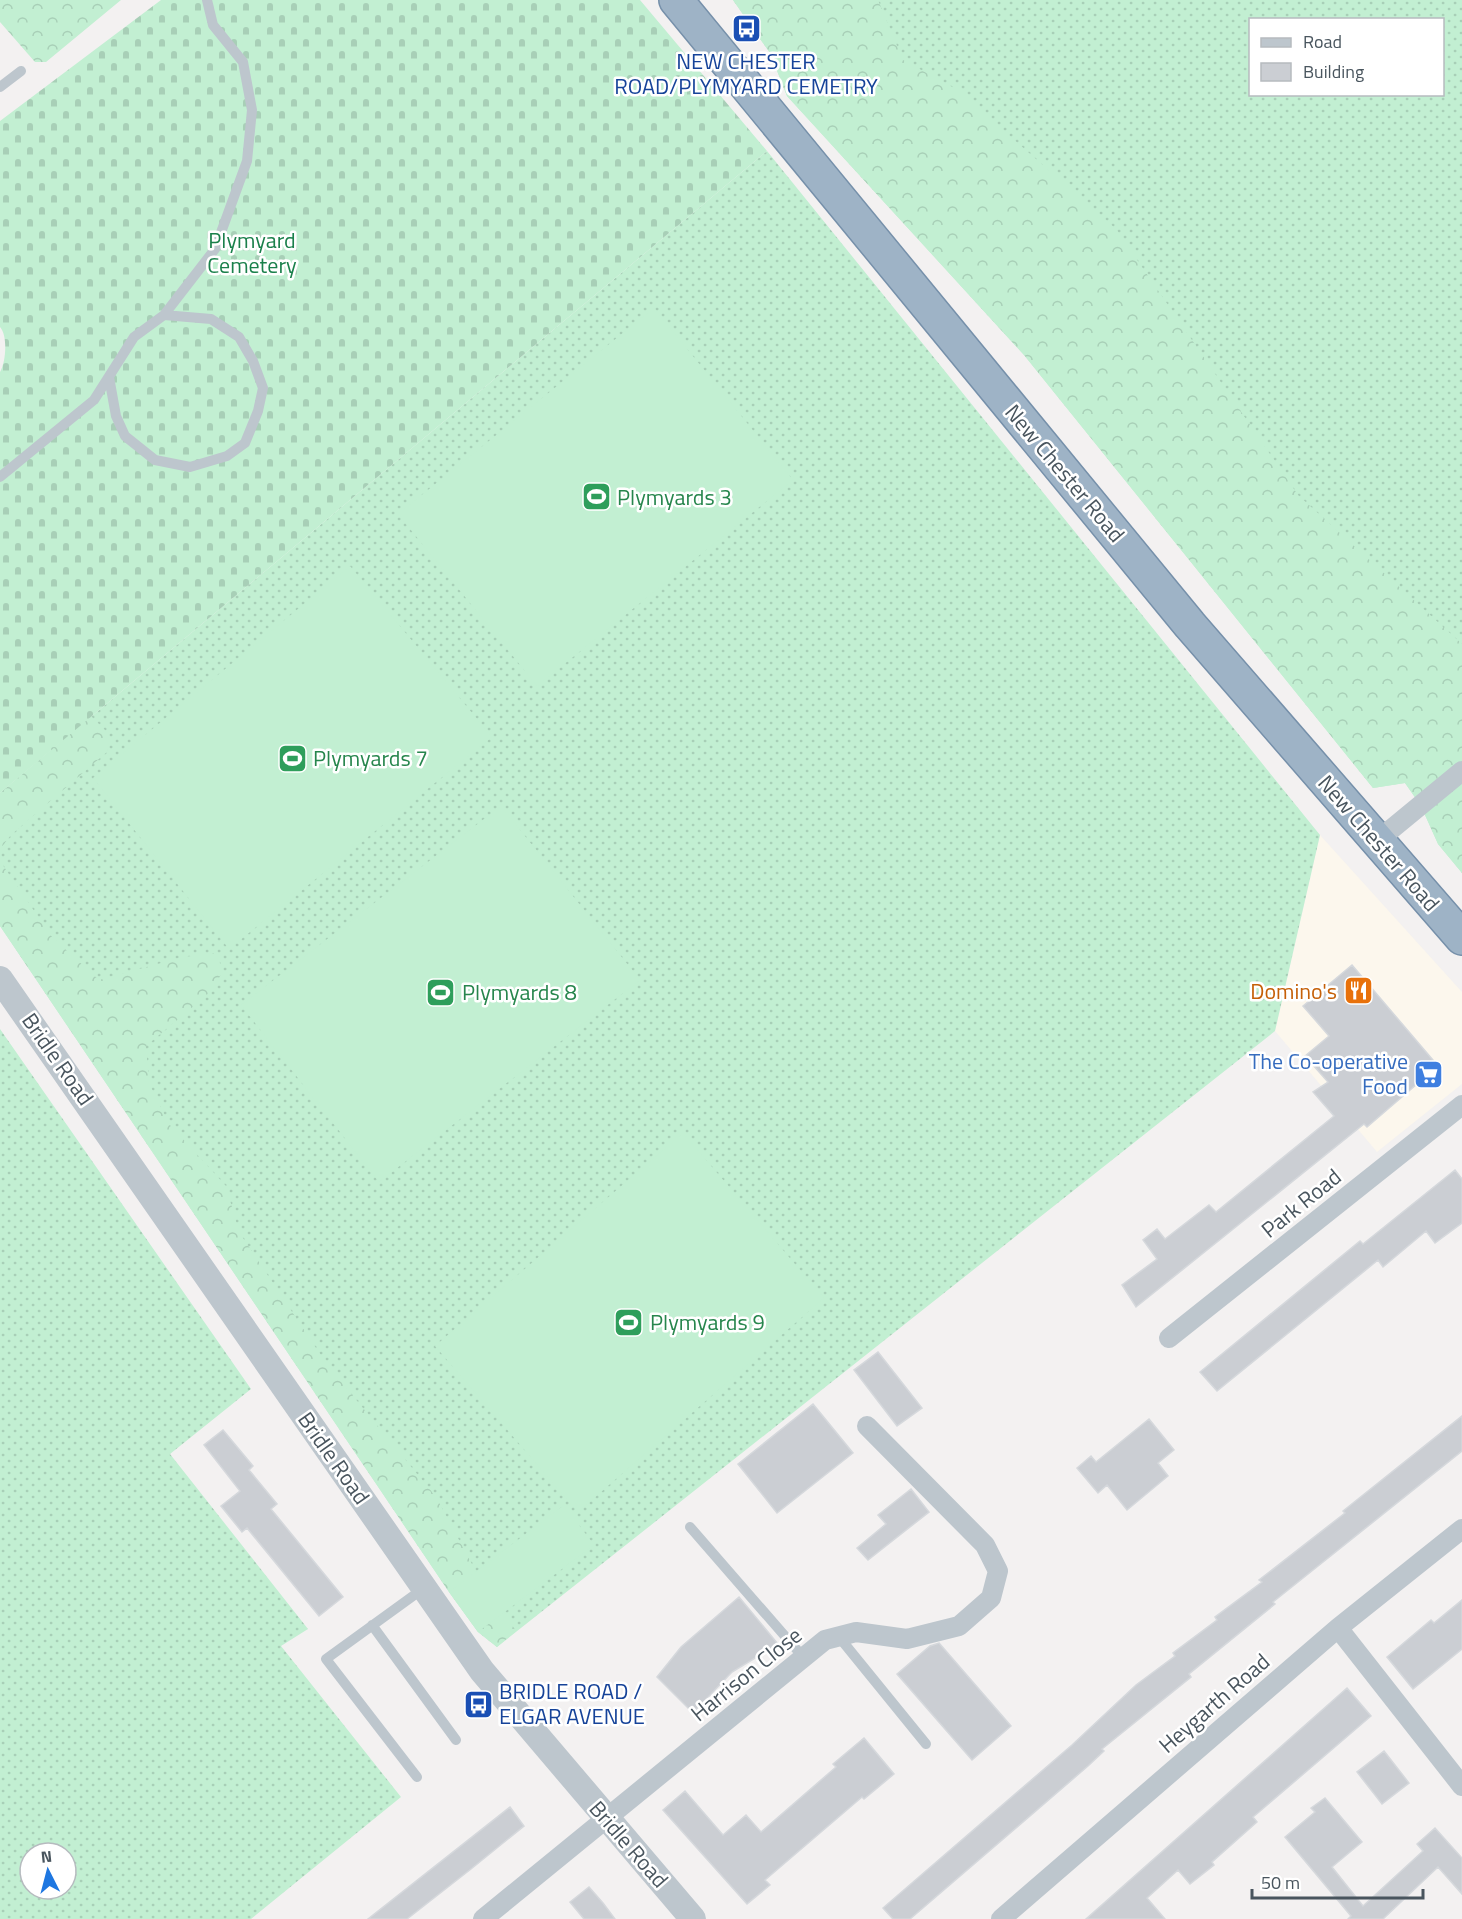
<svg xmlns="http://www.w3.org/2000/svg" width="1462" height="1919" font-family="'Titillium Web',sans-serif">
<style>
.commercial{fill:#fcf7ed}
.grass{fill:url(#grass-dots);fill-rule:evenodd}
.forest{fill:url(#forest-crowns)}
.cemetery{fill:url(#cemetery-stones)}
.garden{fill:#c2efd2}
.building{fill:#cbced3;stroke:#d5d8dc;stroke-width:1.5}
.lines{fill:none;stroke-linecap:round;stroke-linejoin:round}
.trunk-casing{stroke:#7690aa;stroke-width:36}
.service{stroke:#bdc6cd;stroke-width:10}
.minor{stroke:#bdc6cd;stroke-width:20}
.tertiary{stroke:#bdc6cd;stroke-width:26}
.trunk{stroke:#9eb3c6;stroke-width:33}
.labels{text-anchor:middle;stroke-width:5;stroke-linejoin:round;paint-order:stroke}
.transit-label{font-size:22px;fill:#164399;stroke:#fff}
.park-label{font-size:22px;fill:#1a804b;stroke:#fff}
.street-label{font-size:22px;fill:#49555e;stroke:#fff}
.leisure-label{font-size:22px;fill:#27864d;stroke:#fff;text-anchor:start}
.food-label{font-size:22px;fill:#c56008;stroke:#fff;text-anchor:end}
.shop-label{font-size:22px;fill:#366cbe;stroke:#fff;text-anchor:end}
</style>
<defs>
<pattern id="grass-dots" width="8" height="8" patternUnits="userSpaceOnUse" patternTransform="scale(1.5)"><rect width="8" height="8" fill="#c2efd2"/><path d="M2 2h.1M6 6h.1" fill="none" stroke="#a8cfb7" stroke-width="1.8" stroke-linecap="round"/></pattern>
<pattern id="forest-crowns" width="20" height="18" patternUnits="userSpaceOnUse" patternTransform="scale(1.5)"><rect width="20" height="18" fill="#c2efd2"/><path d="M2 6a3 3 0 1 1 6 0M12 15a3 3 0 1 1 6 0" fill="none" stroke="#a8cfb7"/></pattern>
<pattern id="cemetery-stones" width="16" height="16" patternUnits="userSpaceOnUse" patternTransform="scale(1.5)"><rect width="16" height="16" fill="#c2efd2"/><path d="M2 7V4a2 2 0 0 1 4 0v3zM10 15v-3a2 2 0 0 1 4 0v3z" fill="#a8cfb7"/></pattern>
</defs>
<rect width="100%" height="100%" fill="#f3f1f1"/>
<path class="commercial" d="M1320 835 1462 992V1084L1377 1152 1275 1031Z"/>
<path class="grass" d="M733 0H1462V873L1438 844 1421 806 1405 783 1373 788 1024 355 787 96 770 53ZM1250 20H1442V94H1250Z
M767 151 1320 835 1275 1031 497 1647 478 1632 449 1592 0 926V793Z
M0 1029 251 1389 170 1454 308 1629 281 1646 401 1797 251 1919H0ZM30 1853H66V1889H30Z"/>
<path class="forest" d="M0 0H121L46 62H35L0 22Z
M733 0H878L903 60 956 89 1116 229 1298 495 1462 644V873L1438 844 1421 806 1405 783 1373 788 1024 355 787 96 770 53Z
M91 716 108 733 107 752 11 835 0 849V793Z
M0 861 52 937 99 980 183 957 219 953 221 975 207 995 146 1046 149 1083 169 1124 226 1186 239 1232 326 1363 436 1497 480 1579 516 1631 497 1647 478 1632 449 1592 0 926Z"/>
<path class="cemetery" d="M161 0H640L767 151 0 793V372C6 362 8 336 0 327V121Z"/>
<path class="garden" d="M654 308 793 480 537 686 398 514Z
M350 566 492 737 229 949 93 778Z
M501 806 640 980 379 1182 241 1005Z
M683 1133 824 1298 578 1512 435 1346Z
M564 1505 594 1545 478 1632 449 1592Z"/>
<path class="building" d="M1352 965 1438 1066 1367 1127 1364 1124 1136 1307 1122 1285 1157 1259 1143 1240 1157 1229 1165 1239 1209 1205 1216 1212 1334 1116 1313 1092 1328 1082 1305 1056 1329 1036 1303 1006Z
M1455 1170 1462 1179V1223L1435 1243 1426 1231 1383 1267 1378 1260 1217 1391 1200 1372 1360 1241 1363 1244Z
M878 1352 922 1408 897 1426 854 1370Z
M813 1404 853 1453 777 1513 738 1464Z
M1462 1416V1451L1273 1602 1275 1604 1189 1674 1191 1677 1102 1749 1104 1751 1088 1766 910 1919H893L883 1908 1072 1745 1136 1685 1175 1656 1173 1653 1217 1620 1215 1617 1262 1582 1259 1580 1345 1513 1343 1511Z
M1149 1419 1174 1450 1158 1463 1168 1476 1127 1510 1107 1485 1098 1493 1077 1468 1091 1456 1096 1462Z
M223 1430 253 1466 249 1470 277 1504 271 1509 343 1597 319 1616 247 1528 242 1532 221 1506 240 1491 204 1445Z
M911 1489 929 1512 868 1560 857 1548 886 1524 878 1515Z
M739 1597 778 1644 732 1672 693 1713 657 1677 681 1647Z
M1462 1600V1649L1413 1689 1387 1657 1431 1620 1434 1623Z
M939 1643 1011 1726 972 1760 897 1674 930 1646Z
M1347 1688 1371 1716 1259 1812 1253 1817 1257 1822 1212 1862 1214 1865 1190 1884 1178 1870 1147 1898 1165 1919H1086Z
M864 1738 894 1774 864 1799 862 1797 765 1880 770 1885 747 1904 663 1810 685 1791 723 1835 746 1815 761 1832 836 1767 833 1764Z
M1384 1751 1409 1783 1382 1804 1357 1772Z
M1325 1798 1362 1842 1332 1867 1363 1906 1423 1851 1417 1844 1435 1828 1462 1858V1894L1438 1867 1383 1919H1348L1351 1916 1285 1837 1315 1812 1311 1808Z
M510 1807 524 1826 471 1869 407 1919H368Z
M589 1887 603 1903 615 1919H584L570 1902Z"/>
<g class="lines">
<defs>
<path id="trunk" d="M676 0 1190 625 1462 938"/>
</defs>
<use href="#trunk" class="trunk-casing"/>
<path class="service" d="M0 87 21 71
M109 377 116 416 125 436 155 460 190 467 227 456 245 443 258 411 263 388 253 361 239 337 211 319 164 315
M0 477 94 400 134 337 164 315 215 249 247 161 252 110 243 62 213 25 207 0
M690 1527 804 1658
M372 1625 456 1740
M839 1637 926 1744
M417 1777 326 1659 424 1588"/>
<path class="minor" d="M1377 841 1462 771
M1169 1338 1462 1105
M1338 1628 1462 1786
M483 1919 825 1640 856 1632 907 1639 959 1626 991 1598 998 1571 985 1545 867 1426
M1001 1919 1338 1628 1462 1529"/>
<path class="tertiary" d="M0 979 482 1671 693 1919"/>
<use href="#trunk" class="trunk"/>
</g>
<defs>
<symbol id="bus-square" viewBox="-11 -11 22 22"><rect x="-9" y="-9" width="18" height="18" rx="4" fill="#1a4fb4" stroke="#fff"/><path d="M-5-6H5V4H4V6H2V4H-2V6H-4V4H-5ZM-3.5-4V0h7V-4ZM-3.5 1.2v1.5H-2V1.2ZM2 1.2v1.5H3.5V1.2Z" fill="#fff"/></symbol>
<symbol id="stadium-square" viewBox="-11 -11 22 22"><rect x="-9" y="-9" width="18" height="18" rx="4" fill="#2e9e5b" stroke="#fff"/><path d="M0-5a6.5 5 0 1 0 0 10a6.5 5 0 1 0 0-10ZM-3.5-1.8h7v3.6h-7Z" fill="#fff"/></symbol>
<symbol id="restaurant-square" viewBox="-11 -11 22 22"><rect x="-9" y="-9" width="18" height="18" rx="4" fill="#e8710a" stroke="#fff"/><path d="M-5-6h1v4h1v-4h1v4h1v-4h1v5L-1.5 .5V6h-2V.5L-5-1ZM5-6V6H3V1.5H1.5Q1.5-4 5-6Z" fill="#fff"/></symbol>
<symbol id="supermarket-square" viewBox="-11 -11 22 22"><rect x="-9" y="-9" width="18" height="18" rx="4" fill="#3f7fe0" stroke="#fff"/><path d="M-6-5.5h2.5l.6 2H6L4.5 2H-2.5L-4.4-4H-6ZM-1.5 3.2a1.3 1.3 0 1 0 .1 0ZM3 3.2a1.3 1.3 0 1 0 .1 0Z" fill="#fff"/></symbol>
</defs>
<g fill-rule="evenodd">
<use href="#bus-square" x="730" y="12" width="33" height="33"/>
<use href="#stadium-square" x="580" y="480" width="33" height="33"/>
<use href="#stadium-square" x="276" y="742" width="33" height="33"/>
<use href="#restaurant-square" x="1342" y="974" width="33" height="33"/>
<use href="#stadium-square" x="424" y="976" width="33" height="33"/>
<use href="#supermarket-square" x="1412" y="1058" width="33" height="33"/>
<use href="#stadium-square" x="612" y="1306" width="33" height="33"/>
<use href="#bus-square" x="462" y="1688" width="33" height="33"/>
</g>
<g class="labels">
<g class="transit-label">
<text x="746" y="69">NEW CHESTER<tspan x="746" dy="25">ROAD/PLYMYARD CEMETRY</tspan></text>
<text x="499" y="1699" text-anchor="start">BRIDLE ROAD /<tspan x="499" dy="25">ELGAR AVENUE</tspan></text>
</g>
<g class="park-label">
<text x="252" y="248">Plymyard<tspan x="252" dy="25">Cemetery</tspan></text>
</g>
<g class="street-label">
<text transform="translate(1065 473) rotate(50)" y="8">New Chester Road</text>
<text transform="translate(1379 843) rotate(49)" y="8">New Chester Road</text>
<text transform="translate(58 1059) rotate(55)" y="8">Bridle Road</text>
<text transform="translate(1301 1203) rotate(-39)" y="8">Park Road</text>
<text transform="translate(334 1458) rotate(55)" y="8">Bridle Road</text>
<text transform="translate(746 1674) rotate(-39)" y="8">Harrison Close</text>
<text transform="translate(1214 1703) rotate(-41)" y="8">Heygarth Road</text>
<text transform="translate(629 1844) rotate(49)" y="8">Bridle Road</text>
</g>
<g class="leisure-label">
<text x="617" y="505">Plymyards 3</text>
<text x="313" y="766">Plymyards 7</text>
<text x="462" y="1000">Plymyards 8</text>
<text x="650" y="1330">Plymyards 9</text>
</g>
<g class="food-label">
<text x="1337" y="999">Domino's</text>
</g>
<g class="shop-label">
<text x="1408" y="1069">The Co-operative<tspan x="1408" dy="25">Food</tspan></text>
</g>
</g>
<rect x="1249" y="18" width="195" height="78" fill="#ffffff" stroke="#b6bbbf" stroke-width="1.5"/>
<rect x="1261" y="38" width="30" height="9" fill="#bdc6cd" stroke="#b6bbbf" stroke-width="1.5"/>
<text x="1303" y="48" font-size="18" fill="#49555e">Road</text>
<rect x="1261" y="63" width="30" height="18" fill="#cbced3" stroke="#b6bbbf" stroke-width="1.5"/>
<text x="1303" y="78" font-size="18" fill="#49555e">Building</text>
<g transform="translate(48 1871) rotate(354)"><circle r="28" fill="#ffffff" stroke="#b6bbbf" stroke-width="1.5"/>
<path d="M0-4.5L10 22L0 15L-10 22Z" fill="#1e77e1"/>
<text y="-9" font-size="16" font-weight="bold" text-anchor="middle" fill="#49555e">N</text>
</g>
<path d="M1252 1889v9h171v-9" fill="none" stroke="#49555e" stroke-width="3"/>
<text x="1261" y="1889" font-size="18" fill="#49555e" stroke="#ffffff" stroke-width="4.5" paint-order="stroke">50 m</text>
</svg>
